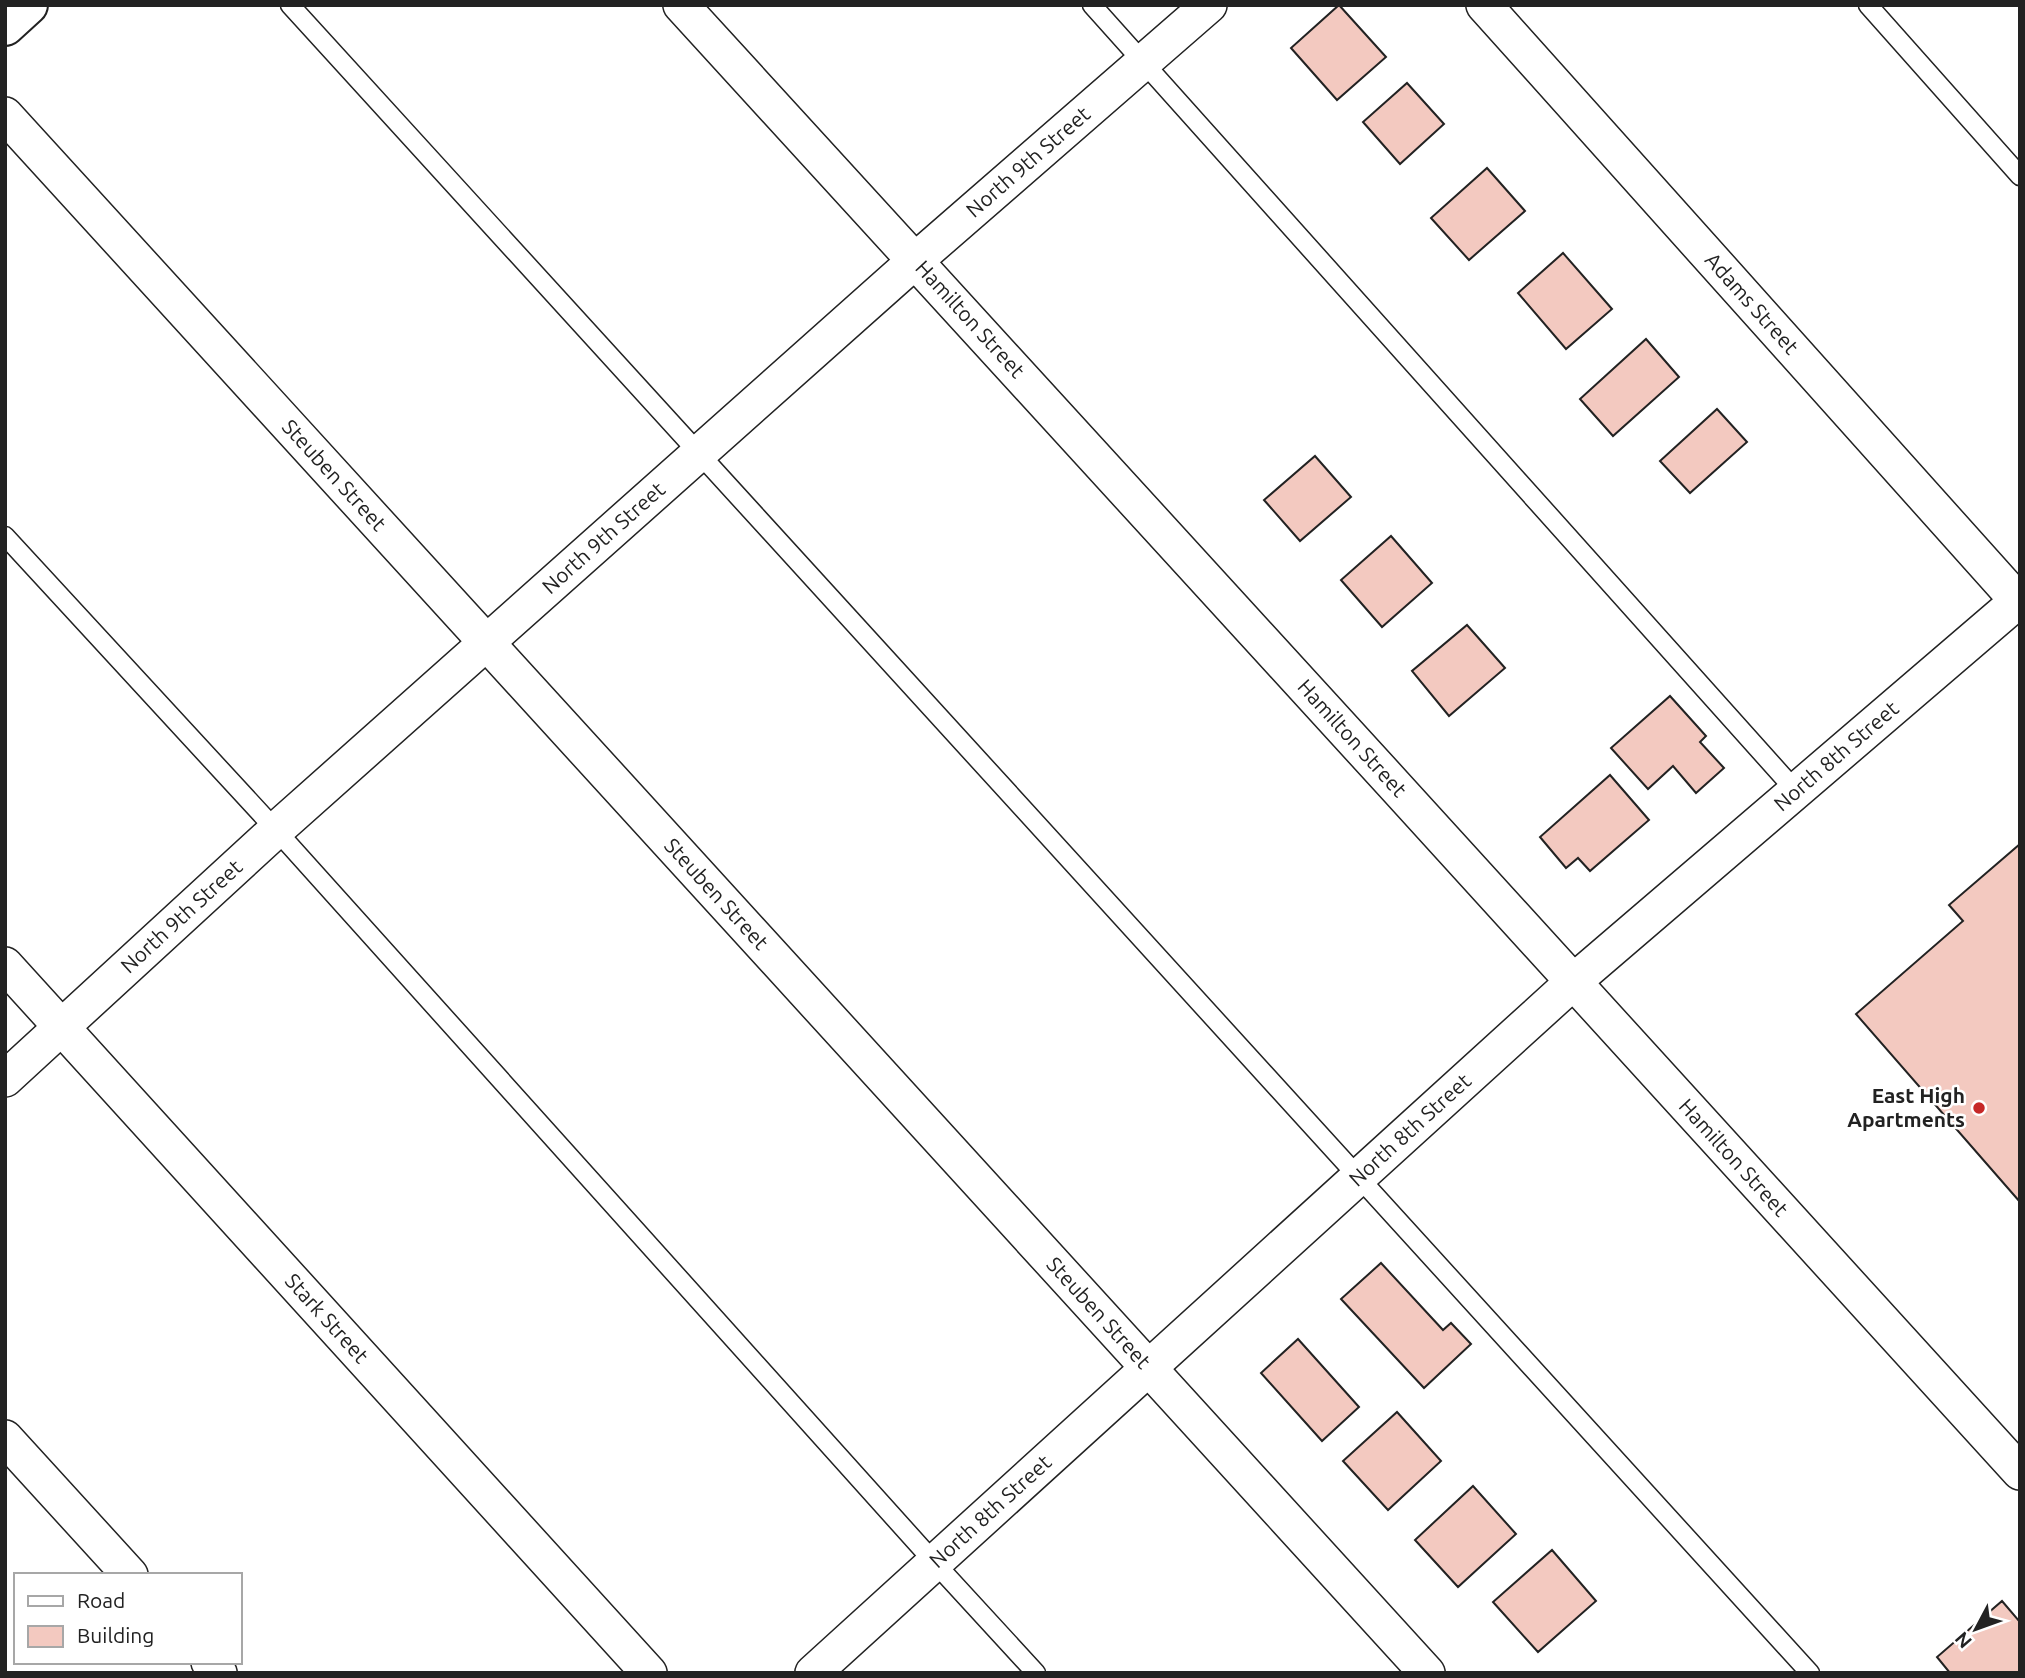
<svg xmlns="http://www.w3.org/2000/svg" width="2025" height="1678" font-family="Ubuntu,sans-serif">
<style>
.building{fill:#f3c9c0;stroke:#222;stroke-width:2}
.lines{fill:none;stroke-linecap:round;stroke-linejoin:round}
.lane-casing{stroke:#222;stroke-width:21}
.street-casing{stroke:#222;stroke-width:38}
.secondary-casing{stroke:#222;stroke-width:42}
.lane{stroke:#fff;stroke-width:18}
.street{stroke:#fff;stroke-width:35}
.secondary{stroke:#fff;stroke-width:38}
.poi-dot{fill:#c62828;stroke:#fff;stroke-width:2.5}
.labels{text-anchor:middle;stroke-width:5;stroke-linejoin:round;paint-order:stroke}
.street-label{font-size:21px;fill:#222;stroke:#fff}
.poi-label{font-size:21px;font-weight:bold;fill:#222;stroke:#fff;text-anchor:end}
</style>
<rect width="100%" height="100%" fill="#fff"/>
<path class="building" d="M1339 5 1386 57 1337 100 1291 48Z
M1407 83 1444 124 1400 164 1363 122Z
M1487 168 1525 211 1469 260 1431 218Z
M1563 253 1612 309 1566 349 1518 293Z
M1646 339 1679 377 1613 436 1580 399Z
M1717 409 1747 442 1690 493 1660 461Z
M1315 456 1351 497 1300 541 1264 500Z
M1391 536 1432 583 1382 627 1341 580Z
M1467 625 1505 668 1449 716 1412 671Z
M1670 696 1706 736 1700 742 1724 768 1696 793 1673 766 1648 789 1611 748Z
M1610 775 1649 820 1590 871 1578 858 1566 868 1540 837Z
M2020 844V1202L1856 1014 1963 921 1949 905Z
M1381 1263 1443 1330 1451 1323 1471 1344 1424 1388 1341 1299Z
M1298 1339 1359 1407 1322 1441 1261 1373Z
M1397 1412 1441 1461 1388 1510 1343 1461Z
M1473 1486 1516 1534 1458 1587 1415 1540Z
M1552 1550 1596 1601 1538 1652 1493 1602Z
M2002 1601 2020 1622V1673H1950L1937 1657Z"/>
<g class="lines">
<defs>
<path id="lane" d="M290 5C796 562 1305 1115 1810 1673
M1092 5 1795 790
M1868 5 2020 176
M5 536 276 830 934 1562 1036 1673"/>
<g id="street">
<path id="s1" d="M681 5C1130 491 1573 984 2020 1472"/>
<path id="s2" d="M1484 5 2018 601"/>
<path id="s3" d="M5 115 1427 1673"/>
<path id="s4" d="M5 965 649 1673"/>
<path id="s5" d="M5 1079 276 830 916 260 1209 5"/>
<path d="M5 1438 130 1575"/>
<path d="M209 1662 219 1673"/>
<path id="s6" d="M813 1673 1572 983 2020 599"/>
</g>
<path id="secondary" d="M5 26 28 5"/>
</defs>
<use href="#lane" class="lane-casing"/>
<use href="#street" class="street-casing"/>
<use href="#secondary" class="secondary-casing"/>
<use href="#lane" class="lane"/>
<use href="#street" class="street"/>
<use href="#secondary" class="secondary"/>
</g>
<circle class="poi-dot" cx="1979" cy="1108" r="7"/>
<g class="labels">
<g class="street-label">
<text dy="7" stroke="none"><textPath href="#s5" startOffset="1374">North 9th Street</textPath></text>
<text dy="7" stroke="none"><textPath href="#s2" startOffset="401">Adams Street</textPath></text>
<text dy="7" stroke="none"><textPath href="#s1" startOffset="427">Hamilton Street</textPath></text>
<text dy="7" stroke="none"><textPath href="#s3" startOffset="488">Steuben Street</textPath></text>
<text dy="7" stroke="none"><textPath href="#s5" startOffset="807">North 9th Street</textPath></text>
<text dy="7" stroke="none"><textPath href="#s1" startOffset="994">Hamilton Street</textPath></text>
<text dy="7" stroke="none"><textPath href="#s6" startOffset="1374">North 8th Street</textPath></text>
<text dy="7" stroke="none"><textPath href="#s3" startOffset="1055">Steuben Street</textPath></text>
<text dy="7" stroke="none"><textPath href="#s5" startOffset="240">North 9th Street</textPath></text>
<text dy="7" stroke="none"><textPath href="#s6" startOffset="807">North 8th Street</textPath></text>
<text dy="7" stroke="none"><textPath href="#s1" startOffset="1561">Hamilton Street</textPath></text>
<text dy="7" stroke="none"><textPath href="#s3" startOffset="1622">Steuben Street</textPath></text>
<text dy="7" stroke="none"><textPath href="#s4" startOffset="478">Stark Street</textPath></text>
<text dy="7" stroke="none"><textPath href="#s6" startOffset="240">North 8th Street</textPath></text>
</g>
<g class="poi-label">
<text x="1965" y="1103">East High<tspan x="1965" dy="24">Apartments</tspan></text>
</g>
</g>
<rect width="2025" height="1678" fill="none" stroke="#222222" stroke-width="14"/>
<rect x="14" y="1573" width="228" height="91" fill="#ffffff" stroke="#a7a7a7" stroke-width="2"/>
<rect x="28" y="1596" width="35" height="10" fill="#ffffff" stroke="#a7a7a7" stroke-width="2"/>
<text x="77" y="1608" font-size="21" fill="#222222">Road</text>
<rect x="28" y="1626" width="35" height="21" fill="#f3c9c0" stroke="#a7a7a7" stroke-width="2"/>
<text x="77" y="1643" font-size="21" fill="#222222">Building</text>
<g transform="translate(1976 1629) rotate(229)" stroke="#ffffff" stroke-width="5" paint-order="stroke">
<path d="M0-5L12 26L0 18L-12 26Z" fill="#222222"/>
<text y="-10" font-size="19" font-weight="bold" text-anchor="middle" fill="#222222">N</text>
</g>
</svg>
